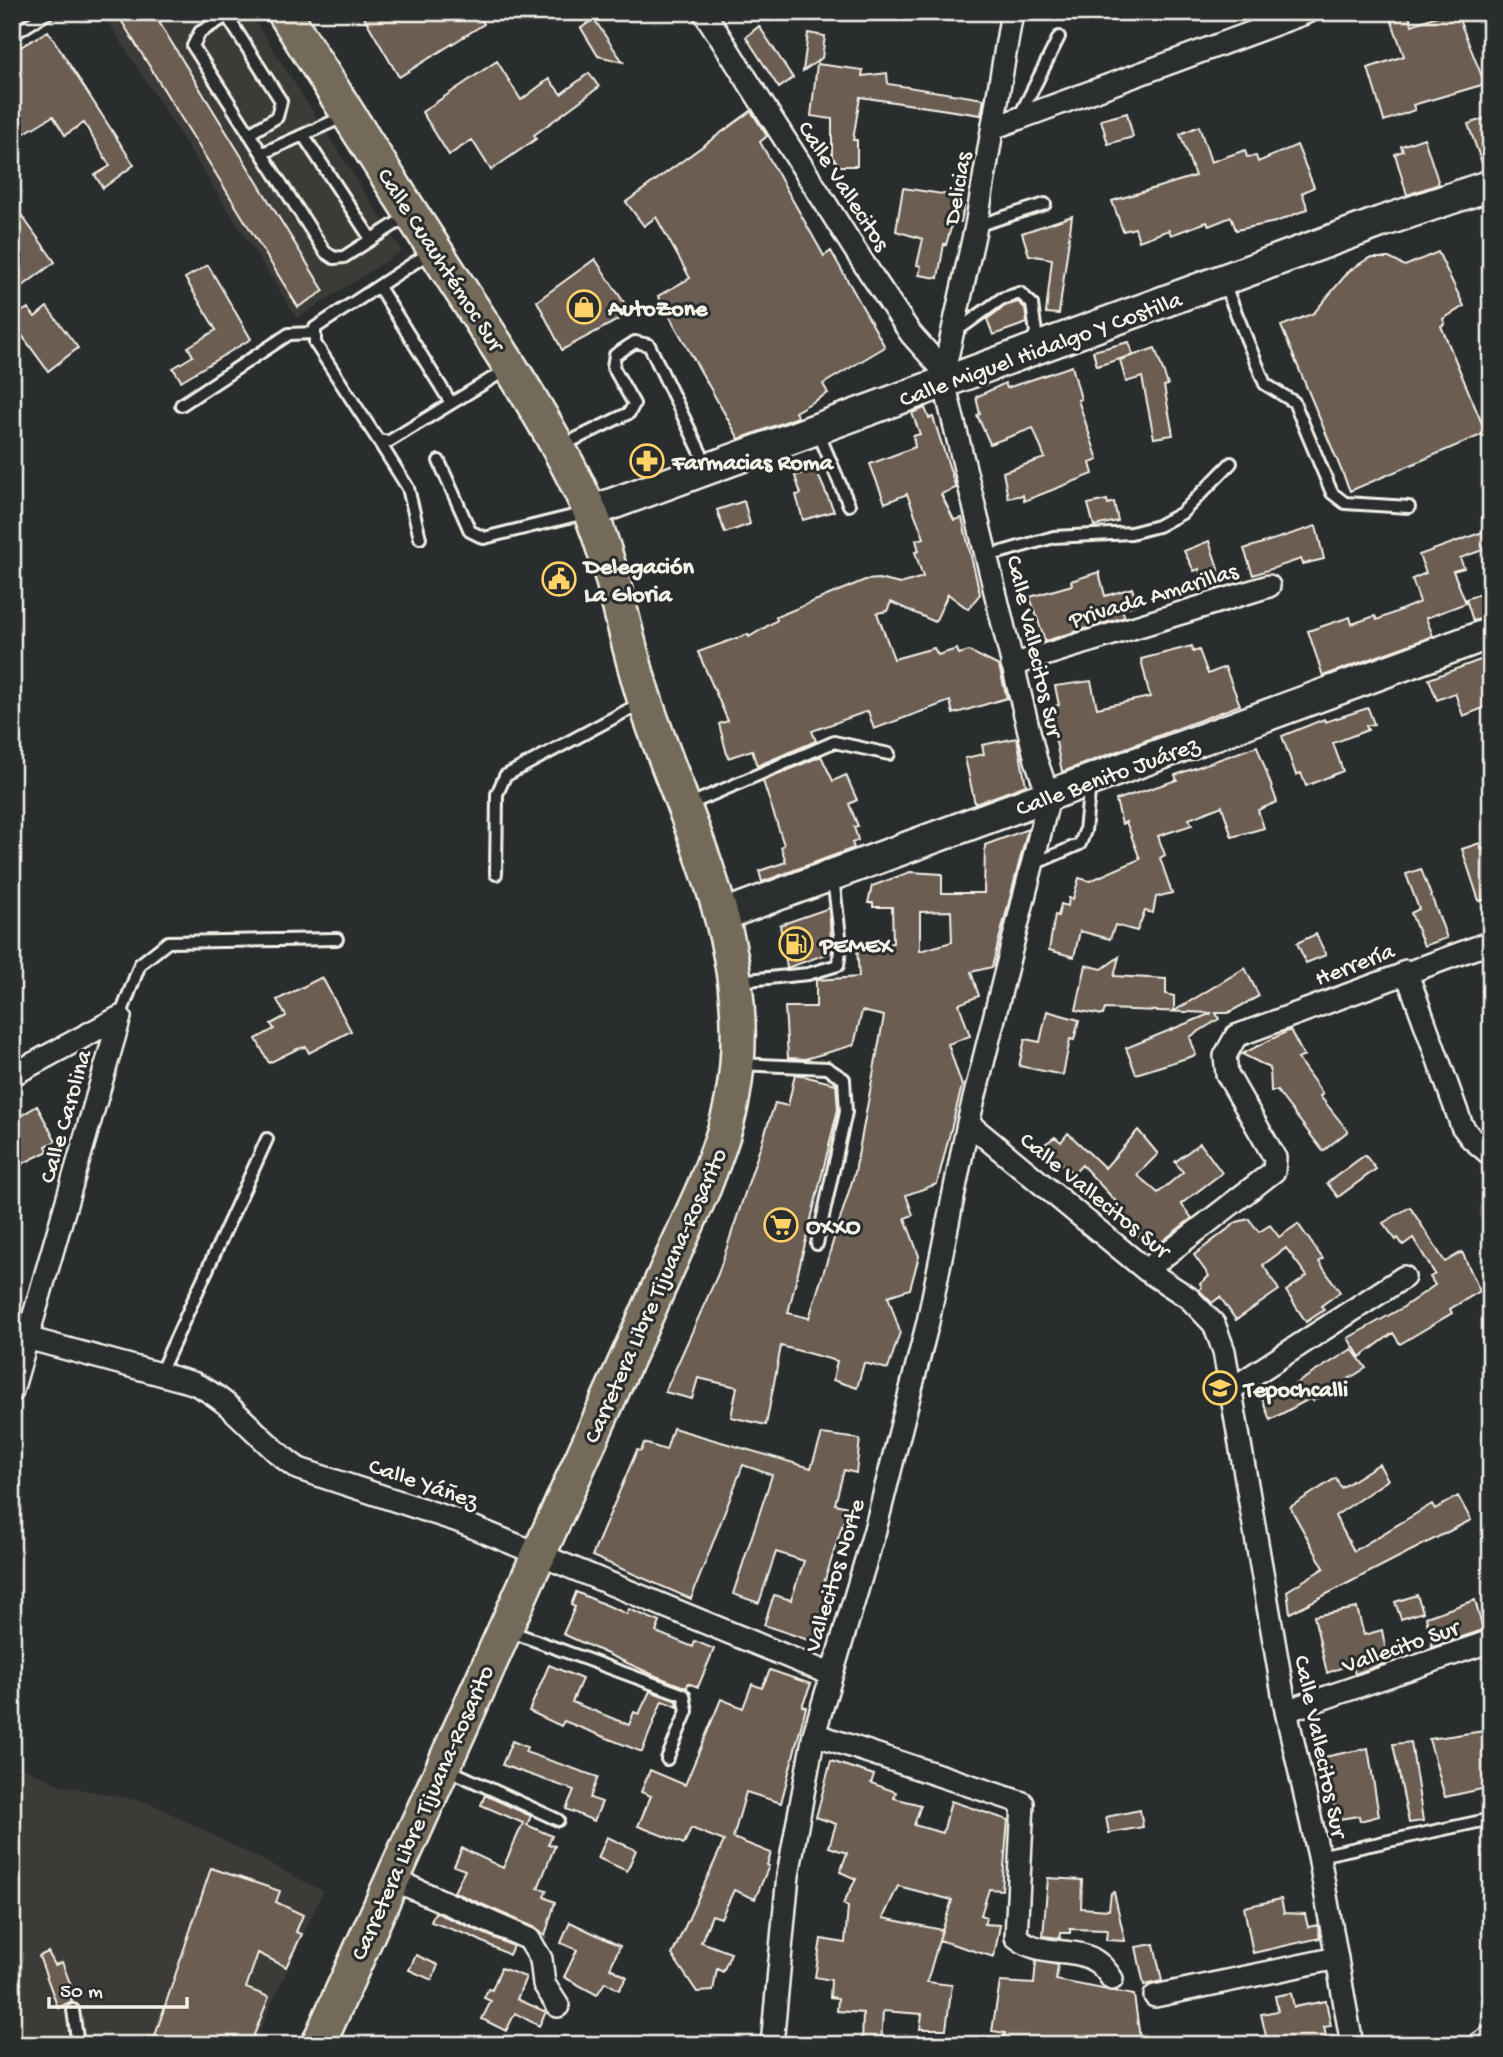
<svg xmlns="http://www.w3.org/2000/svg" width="1503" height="2057" font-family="'Gochi Hand',sans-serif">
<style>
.built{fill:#3e3b39}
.building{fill:#6c5d53;stroke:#f4f1e8;stroke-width:2;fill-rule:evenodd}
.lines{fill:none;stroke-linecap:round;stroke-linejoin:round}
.lane-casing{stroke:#f4f1e8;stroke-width:16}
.street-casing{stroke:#f4f1e8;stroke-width:26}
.secondary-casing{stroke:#f4f1e8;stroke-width:35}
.primary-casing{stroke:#f4f1e8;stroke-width:38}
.lane{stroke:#2a2d2e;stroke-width:10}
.street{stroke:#2a2d2e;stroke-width:21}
.secondary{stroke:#2a2d2e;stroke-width:30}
.primary{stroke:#736b5a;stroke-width:33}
.labels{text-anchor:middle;stroke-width:6;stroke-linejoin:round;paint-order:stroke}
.street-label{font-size:24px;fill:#f4f1e8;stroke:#2a2d2e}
.poi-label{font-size:24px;font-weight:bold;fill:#f4f1e8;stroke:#2a2d2e;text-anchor:start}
</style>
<rect width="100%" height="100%" fill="#2a2d2e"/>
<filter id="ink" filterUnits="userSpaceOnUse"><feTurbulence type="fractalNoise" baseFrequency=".0143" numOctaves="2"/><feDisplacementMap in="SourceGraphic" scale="14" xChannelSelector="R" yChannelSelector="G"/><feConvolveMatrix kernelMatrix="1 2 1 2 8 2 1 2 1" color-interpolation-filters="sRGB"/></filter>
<g filter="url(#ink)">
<path class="built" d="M102 12H249L402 251 297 318Z
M12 1762 60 1785 150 1803 323 1891 253 2045H12Z"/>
<path class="building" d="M116 12H175L159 22 324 291 298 307Z
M361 12H477L484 24 399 77Z
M1448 12H1456L1485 84 1413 105 1415 110 1384 121 1368 68 1404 56 1391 19 1408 13 1412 25Z
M594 19 612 46 623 62 598 56 581 28Z
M759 26 793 78 779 88 746 37Z
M48 31 134 165 103 188 95 175 110 166 84 123 65 135 53 116 18 137 12 127V52Z
M808 33 825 36 822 58 803 71Z
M497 61 521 100 549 79 561 94 589 73 599 87 534 135 536 139 491 170 472 140 449 155 422 112Z
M817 64 863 70 862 76 887 73 888 84 984 99 981 115 860 97 853 140H857V166H840L832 157V119L811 116Z
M751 111 767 136 760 142 824 256 831 251 885 347 823 384 828 393 795 412 798 417 739 439 658 296 690 278 656 217 644 226 626 202Z
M1127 113 1133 137 1108 144 1101 120Z
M1491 116V168L1484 169 1468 124Z
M1199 126 1211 162 1245 150 1247 157 1256 156 1258 162 1297 145 1314 187 1302 193 1308 209 1276 222 1236 230 1231 217 1209 226 1207 222 1171 235 1169 230 1139 241 1135 228 1123 231 1112 201 1195 176 1180 134Z
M1424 138 1439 184 1407 195 1395 154 1403 151 1401 146Z
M903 188 956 196 955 205 964 207 961 222 953 221 946 245 944 244 938 278 919 275 921 266 917 265 923 239 896 231Z
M12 202 55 262 12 294Z
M1072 216 1059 314 1046 313 1052 259 1029 255 1022 233Z
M1438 252 1464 306 1443 319 1445 324 1441 326 1486 433 1350 491 1281 326 1314 313 1349 271 1369 258H1389L1405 266Z
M595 259 631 313 562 350 537 301Z
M208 265 251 339 181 381 173 368 193 356 188 347 216 330 185 278Z
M1018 302 1025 308 1027 323 993 335 987 319 1005 306Z
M47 307 78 348 48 371 13 323 17 319 15 316 28 308 35 317Z
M1129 342 1133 355 1097 366 1093 351Z
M1155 348 1168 385 1164 386 1173 435 1154 438 1142 377 1126 382 1120 360Z
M1072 366 1081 399 1078 400 1098 460 1090 463 1093 474 1024 501 1023 495 1008 498 1003 472 1045 458 1033 428 990 444 977 415 980 414 976 397 1005 383 1007 388Z
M925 408 929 418 933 417 956 488 941 494 954 520 962 518 980 594 968 609 948 594 935 622 891 602 887 611 877 613 894 659 934 648 938 655 957 649 959 654 969 651 999 666 1007 698 953 714 950 701 874 729 868 711 812 731 816 741 757 766 752 750 728 758 719 724 728 721 698 652 748 634 749 637 777 620 776 617 865 580 879 579 900 584 923 577 915 552 919 551 916 540 924 538 907 494 885 503 870 464 915 447 913 436 920 434 912 413Z
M811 470H816L834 511 803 520 796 495 801 494 795 476Z
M1107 500 1108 504 1114 502 1118 521 1094 526 1088 504Z
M744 501 750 524 725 533 717 510Z
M1316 526 1324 559 1303 564 1301 559 1253 575 1244 549Z
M1491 529V547L1460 558 1464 568 1453 571 1466 603 1426 618 1433 636 1323 676 1308 631 1350 617 1352 624 1375 616 1377 620 1420 602 1412 579 1426 573 1419 555Z
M1209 541 1224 586 1209 591 1199 569 1194 571 1184 551Z
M1099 572 1105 596 1132 588 1137 604 1122 609 1125 617 1045 641 1030 597 1072 585 1071 581Z
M1485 592 1491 616 1473 621 1466 599Z
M1192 646 1193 652 1199 650 1208 674 1225 667 1240 705 1062 772 1049 707 1059 705 1055 686 1091 681 1097 708 1150 697 1141 659Z
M1491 656V705L1463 716 1455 693 1437 700 1429 679Z
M1368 708 1374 724 1366 726 1368 730 1333 743 1343 771 1306 786 1301 773 1296 775 1282 736 1324 719 1325 722Z
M1017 738 1026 785 975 804 965 758 984 754 982 745Z
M1257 746 1277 802 1258 810 1264 828 1232 837 1222 806 1189 819 1192 825 1158 836 1165 855 1160 858 1172 893 1156 897 1153 913 1145 911 1137 931 1115 925 1110 939 1080 931 1074 957 1049 950 1055 915 1058 916 1061 904 1068 906 1069 898 1073 899 1079 878 1090 881 1140 859 1126 822 1122 824 1116 800 1177 780 1175 775Z
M821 756 833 781 846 775 857 800 849 804 858 826 854 827 858 840 852 843 854 848 762 882 759 871 786 862 781 847 784 845 763 781Z
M1028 829 992 967 971 972 979 996 959 1004 970 1036 948 1044 962 1086 937 1184 906 1195 913 1215 905 1218 919 1256 910 1289 888 1296 900 1332 888 1369 864 1363 857 1388 833 1380 837 1361 781 1346 766 1425 731 1417 737 1387 698 1378 692 1399 665 1392 718 1274 775 1103 788 1106 795 1074 836 1084 838 1109 788 1313 809 1318 855 1172 884 1016 862 1011 854 1045 805 1059 788 1058 785 1007H816V980L859 977 857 948 893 943 892 907H873V903H868L872 886 910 872 942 874V893H984L985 845ZM951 911 952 942 920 951V912Z
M1480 843 1481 849 1491 846V898L1479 901 1462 849Z
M1421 869 1447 938 1424 946 1411 913 1419 909 1406 874Z
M829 908 832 952 787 968 780 925Z
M1316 934 1326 955 1306 963 1297 943Z
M1119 957 1114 976 1166 979V994L1174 996V1011L1245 968 1259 996 1228 1013H1216L1219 1019 1190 1037 1196 1055 1136 1074 1126 1048 1212 1013 1105 1009 1103 1015 1076 1010 1086 965 1102 969Z
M322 977 351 1031 309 1053 306 1047 297 1049 269 1063 256 1039 274 1029 271 1024 286 1016 277 1000Z
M1047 1011 1079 1020 1074 1040 1070 1039 1063 1075 1019 1066 1025 1039 1040 1042Z
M1290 1030 1304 1056 1298 1059 1323 1094 1320 1096 1348 1131 1323 1151 1277 1091H1271L1270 1068 1242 1054Z
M37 1106 56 1141 46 1146 48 1151 12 1169V1121Z
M1138 1130 1158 1154 1137 1175 1158 1193 1183 1172 1175 1162 1200 1143 1222 1173 1181 1204 1192 1218 1151 1250 1116 1210 1120 1206 1082 1165 1073 1174 1042 1146 1055 1137 1061 1142 1068 1133 1105 1168Z
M1365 1155 1376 1169 1338 1197 1327 1183Z
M1410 1207 1445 1262 1462 1252 1480 1291 1450 1309 1452 1313 1400 1344 1393 1333 1360 1357 1348 1338 1402 1308 1435 1285 1430 1277 1435 1274 1413 1238 1403 1245 1398 1238 1396 1240 1383 1223Z
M1249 1219 1259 1232 1270 1225 1279 1237 1298 1224 1323 1259 1319 1262 1340 1292 1321 1306 1324 1310 1306 1322 1286 1291 1307 1276 1286 1248 1263 1265 1279 1290 1236 1320 1220 1297 1212 1303 1199 1290 1202 1287 1200 1284 1209 1276 1194 1255 1237 1222Z
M1352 1349 1366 1368 1313 1401 1311 1398 1270 1420 1261 1396 1279 1384 1282 1392Z
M673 1428 811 1468 822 1434 860 1439 856 1473 844 1470 835 1504 848 1507 824 1583 832 1585 820 1644 764 1625 774 1595 791 1600 804 1561 776 1552 759 1603 733 1594 772 1475 743 1465 691 1599 592 1556 637 1450 641 1451 644 1443 666 1450Z
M1379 1464 1388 1480 1335 1516 1354 1551 1432 1504 1435 1509 1458 1496 1471 1520 1290 1613 1287 1591 1324 1568 1290 1507 1336 1478 1341 1488Z
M576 1592 627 1614 629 1609 660 1622 656 1632 693 1647 695 1641 714 1649 698 1687 688 1683 687 1688 656 1676 563 1634 575 1607 571 1605Z
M1417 1595 1423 1612 1401 1619 1395 1602Z
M1475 1600 1483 1630 1432 1647 1426 1617Z
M1357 1608 1364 1635 1382 1630 1388 1662 1355 1674 1352 1664 1327 1673 1314 1616Z
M549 1665 582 1679 572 1702 629 1725 634 1712 639 1714 650 1691 677 1701 678 1707 662 1701 642 1752 564 1721 561 1726 529 1711Z
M770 1670 811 1684 802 1706 806 1707 781 1803 746 1792 733 1838 771 1853 767 1865 769 1866 755 1899 734 1890 721 1918 712 1915 701 1942 731 1953 723 1972 717 1969 713 1991 697 1992 672 1955 724 1841 691 1828 684 1844 638 1826 651 1796 641 1792 650 1770 685 1785 721 1699 743 1708 752 1684 762 1688Z
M1491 1730V1787L1445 1797 1429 1739Z
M512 1741 527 1747 525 1752 598 1777 590 1798 602 1802 594 1821 566 1809 574 1790 502 1765Z
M1411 1742 1423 1821 1409 1823 1393 1744Z
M1368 1748 1379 1816 1360 1821 1359 1816 1339 1819 1337 1807 1332 1803 1324 1757Z
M831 1761 874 1775 871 1783 896 1792 894 1798 921 1805 914 1825 943 1833 951 1801 1008 1820 1002 1890 989 1889 981 1915 987 1917 984 1924 1000 1925 994 1957 939 1940 952 1900 898 1886 883 1918 942 1930 927 1982 952 1985 946 2029H920L922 2014 883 2011 881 2045H862L863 2013 837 2011 838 1998 830 1997 831 1980 815 1977 821 1939 845 1943 848 1907 843 1904 856 1879 840 1872 847 1853 829 1847 836 1824 816 1817Z
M485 1795 531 1816 527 1825 552 1836 548 1844 555 1846 538 1888 547 1890 544 1897 555 1902 545 1936 534 1927 454 1892 465 1870 454 1866 462 1848 503 1868 523 1823 481 1805Z
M1140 1810 1143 1827 1109 1833 1106 1817Z
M607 1837 636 1850 627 1871 598 1858Z
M211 1868 280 1891 276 1902 303 1915 296 1932 302 1934 286 1967 258 1953 246 1988 269 1997 250 2045H152Z
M1048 1878 1082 1880 1081 1908 1109 1910 1111 1893 1114 1892 1125 1941 1106 1940 1107 1930 1070 1929V1933H1061L1060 1938 1043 1936Z
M1281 1899 1284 1913 1305 1914 1308 1927 1318 1925 1320 1938 1253 1953 1244 1907Z
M435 1912 513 1946 509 1955 471 1936 431 1922Z
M570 1922 620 1946 610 1968 627 1977 619 1990 605 1982 597 1995 564 1977 577 1950 561 1943Z
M1154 1944 1162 1981 1144 1985 1136 1947Z
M48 1952 55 1965 62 1962 71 1986 66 1988 72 2001 58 2008 39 1956Z
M416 1955 438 1965 432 1980 409 1970Z
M1036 1961 1058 1965 1056 1980 1134 1995 1141 2045H1001L1005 2033 992 2031 1000 1982 1034 1984Z
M501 1968 526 1977 517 1999 546 2012 539 2026 515 2013 506 2031 482 2019 491 2001 484 1998 488 1989 492 1990Z
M1291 1993 1294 2007 1326 2001 1331 2026 1324 2027 1328 2045H1268L1261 2014 1278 2011 1275 1996Z"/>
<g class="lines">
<defs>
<path id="lane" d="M234 12 200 32 193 46 325 252 334 258 344 257 409 215
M227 16 281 101 277 117 249 134
M12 35 49 12
M1019 117 1059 37
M303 135 345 116
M263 153 303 135 371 239
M976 226 1045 204
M432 251 315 328V343L378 440 388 442 509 368
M1223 281 1265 384 1294 402 1332 493 1345 503 1409 507
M379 287 451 403
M955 332 1001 299 1020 293 1032 304 1036 333 1030 344
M181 405 289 334 313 333
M818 432 849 505
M378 440 408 488 420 538
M561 446 629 413 634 404 613 367 615 355 635 342 649 345 708 468
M439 461 470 531 484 538 585 513
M988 556 1054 537 1131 533 1158 526 1182 513 1231 463
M688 805 834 742 889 754
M1034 864 1080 844 1085 831 1090 783
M496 874 497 794 505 776 643 702
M738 981 808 974 838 965 841 944 833 878
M120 1017 140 964 168 942 337 939
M739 1064 827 1068 844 1079 846 1112 817 1244
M160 1373 267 1139
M509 1631 684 1695 687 1711 667 1759
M447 1769 558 1820
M1319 1856 1491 1819
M73 2010 78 2045
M686 2044 688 2045"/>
<path id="street" d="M704 12 864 264 911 334 944 371V382L1036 760 1049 797 968 1123 928 1322 875 1530 814 1734 788 1875 772 2045
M993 128 1308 12
M944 371 976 226 1012 12
M1012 665 1269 586
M1406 971 1462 1126 1471 1138 1491 1155
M12 1075 120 1017
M968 1123 1146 1270 1189 1298 1214 1324 1224 1351 1286 1711 1319 1856 1352 2045
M1146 1270 1274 1171 1275 1158 1227 1074 1225 1056 1236 1036 1491 942
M12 1334 193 1383C236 1402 260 1444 299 1469L458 1521 830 1674
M1230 1390 1404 1277
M12 1391 120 1017
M1286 1711 1491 1641
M814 1734 1023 1803 1016 1937C1043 1959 1074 1945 1097 1962 1103 1966 1108 1973 1112 1979
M392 1879 529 1939 541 1959 544 1984 558 2006
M1155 1996 1337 1958
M1478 2045 1491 2036"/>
<path id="secondary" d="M590 512 1381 222 1491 185
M723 915 1491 633"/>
<path id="primary" d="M284 12C339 100 394 187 451 275 500 351 552 426 589 509 614 567 625 640 645 701 689 834 760 955 732 1101 726 1131 715 1158 704 1187L318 2045"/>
</defs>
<use href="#lane" class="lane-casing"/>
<use href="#street" class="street-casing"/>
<use href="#secondary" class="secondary-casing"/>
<use href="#primary" class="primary-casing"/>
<use href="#lane" class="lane"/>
<use href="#street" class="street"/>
<use href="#secondary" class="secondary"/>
<use href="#primary" class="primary"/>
</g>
</g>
<defs>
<symbol id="shop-ring" viewBox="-11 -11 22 22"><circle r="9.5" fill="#2a2d2e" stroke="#ffd166" stroke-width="1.5"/><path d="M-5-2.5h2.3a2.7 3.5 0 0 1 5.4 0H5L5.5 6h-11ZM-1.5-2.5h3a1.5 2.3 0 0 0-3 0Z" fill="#ffd166"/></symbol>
<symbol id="pharmacy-ring" viewBox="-11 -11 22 22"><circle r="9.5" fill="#2a2d2e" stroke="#ffd166" stroke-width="1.5"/><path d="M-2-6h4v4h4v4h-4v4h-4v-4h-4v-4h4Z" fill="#ffd166"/></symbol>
<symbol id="civic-ring" viewBox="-11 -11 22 22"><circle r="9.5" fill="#2a2d2e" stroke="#ffd166" stroke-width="1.5"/><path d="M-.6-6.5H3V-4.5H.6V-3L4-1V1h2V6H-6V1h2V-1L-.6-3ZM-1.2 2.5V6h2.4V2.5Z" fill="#ffd166"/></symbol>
<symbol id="fuel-ring" viewBox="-11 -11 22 22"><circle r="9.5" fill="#2a2d2e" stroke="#ffd166" stroke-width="1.5"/><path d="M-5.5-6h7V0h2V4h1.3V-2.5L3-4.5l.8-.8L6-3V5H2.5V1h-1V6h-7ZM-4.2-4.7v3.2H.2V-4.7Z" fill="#ffd166"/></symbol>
<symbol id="supermarket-ring" viewBox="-11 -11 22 22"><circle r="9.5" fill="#2a2d2e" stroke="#ffd166" stroke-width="1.5"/><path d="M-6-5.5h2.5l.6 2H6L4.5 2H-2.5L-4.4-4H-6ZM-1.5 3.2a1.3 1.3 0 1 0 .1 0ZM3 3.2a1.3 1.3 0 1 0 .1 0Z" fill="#ffd166"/></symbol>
<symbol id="school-ring" viewBox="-11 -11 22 22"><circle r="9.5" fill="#2a2d2e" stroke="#ffd166" stroke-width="1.5"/><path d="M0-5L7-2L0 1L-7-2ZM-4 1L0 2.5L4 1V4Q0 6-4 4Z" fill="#ffd166"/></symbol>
</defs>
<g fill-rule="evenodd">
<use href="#shop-ring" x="565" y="288" width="38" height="38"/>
<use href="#pharmacy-ring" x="628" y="442" width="38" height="38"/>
<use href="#civic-ring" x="540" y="560" width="38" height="38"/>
<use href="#fuel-ring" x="777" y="925" width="38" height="38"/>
<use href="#supermarket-ring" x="762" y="1206" width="38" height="38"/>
<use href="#school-ring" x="1201" y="1369" width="38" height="38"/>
</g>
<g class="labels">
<g class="street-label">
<text transform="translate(845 185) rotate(57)" y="8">Calle Vallecitos</text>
<text transform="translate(956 188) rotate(-80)" y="8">Delicias</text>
<text transform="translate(442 259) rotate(57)" y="8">Calle Cuauhtémoc Sur</text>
<text transform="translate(1040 348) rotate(-20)" y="8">Calle Miguel Hidalgo Y Costilla</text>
<text transform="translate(1153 594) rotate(-17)" y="8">Privada Amarillas</text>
<text transform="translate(1036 646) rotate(77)" y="8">Calle Vallecitos Sur</text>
<text transform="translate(1107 775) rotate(-20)" y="8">Calle Benito Juárez</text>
<text transform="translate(1354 963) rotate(-21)" y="8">Herrería</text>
<text transform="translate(64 1116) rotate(-74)" y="8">Calle Carolina</text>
<text transform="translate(1096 1194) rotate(39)" y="8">Calle Vallecitos Sur</text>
<text transform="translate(654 1295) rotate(-66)" y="8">Carretera Libre Tijuana-Rosarito</text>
<text transform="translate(424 1482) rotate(19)" y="8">Calle Yáñez</text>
<text transform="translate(833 1575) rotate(-73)" y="8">Vallecitos Norte</text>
<text transform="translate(1400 1645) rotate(-19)" y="8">Vallecito Sur</text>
<text transform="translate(1322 1746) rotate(78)" y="8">Calle Vallecitos Sur</text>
<text transform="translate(421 1812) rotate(-66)" y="8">Carretera Libre Tijuana-Rosarito</text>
</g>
<g class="poi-label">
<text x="608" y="315">AutoZone</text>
<text x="672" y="469">Farmacias Roma</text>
<text x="584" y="573">Delegación<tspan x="584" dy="28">La Gloria</tspan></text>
<text x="820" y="952">PEMEX</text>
<text x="806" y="1233">OXXO</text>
<text x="1244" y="1396">Tepochcalli</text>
</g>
</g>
<rect width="1503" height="2057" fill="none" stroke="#2a2d2e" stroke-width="42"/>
<rect x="21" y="21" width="1461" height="2015" fill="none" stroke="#f4f1e8" stroke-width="2.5" filter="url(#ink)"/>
<path d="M49 1997v10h138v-10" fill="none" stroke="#f4f1e8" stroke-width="3.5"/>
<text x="60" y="1997" font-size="21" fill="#f4f1e8" stroke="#2a2d2e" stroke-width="5" paint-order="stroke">50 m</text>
</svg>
